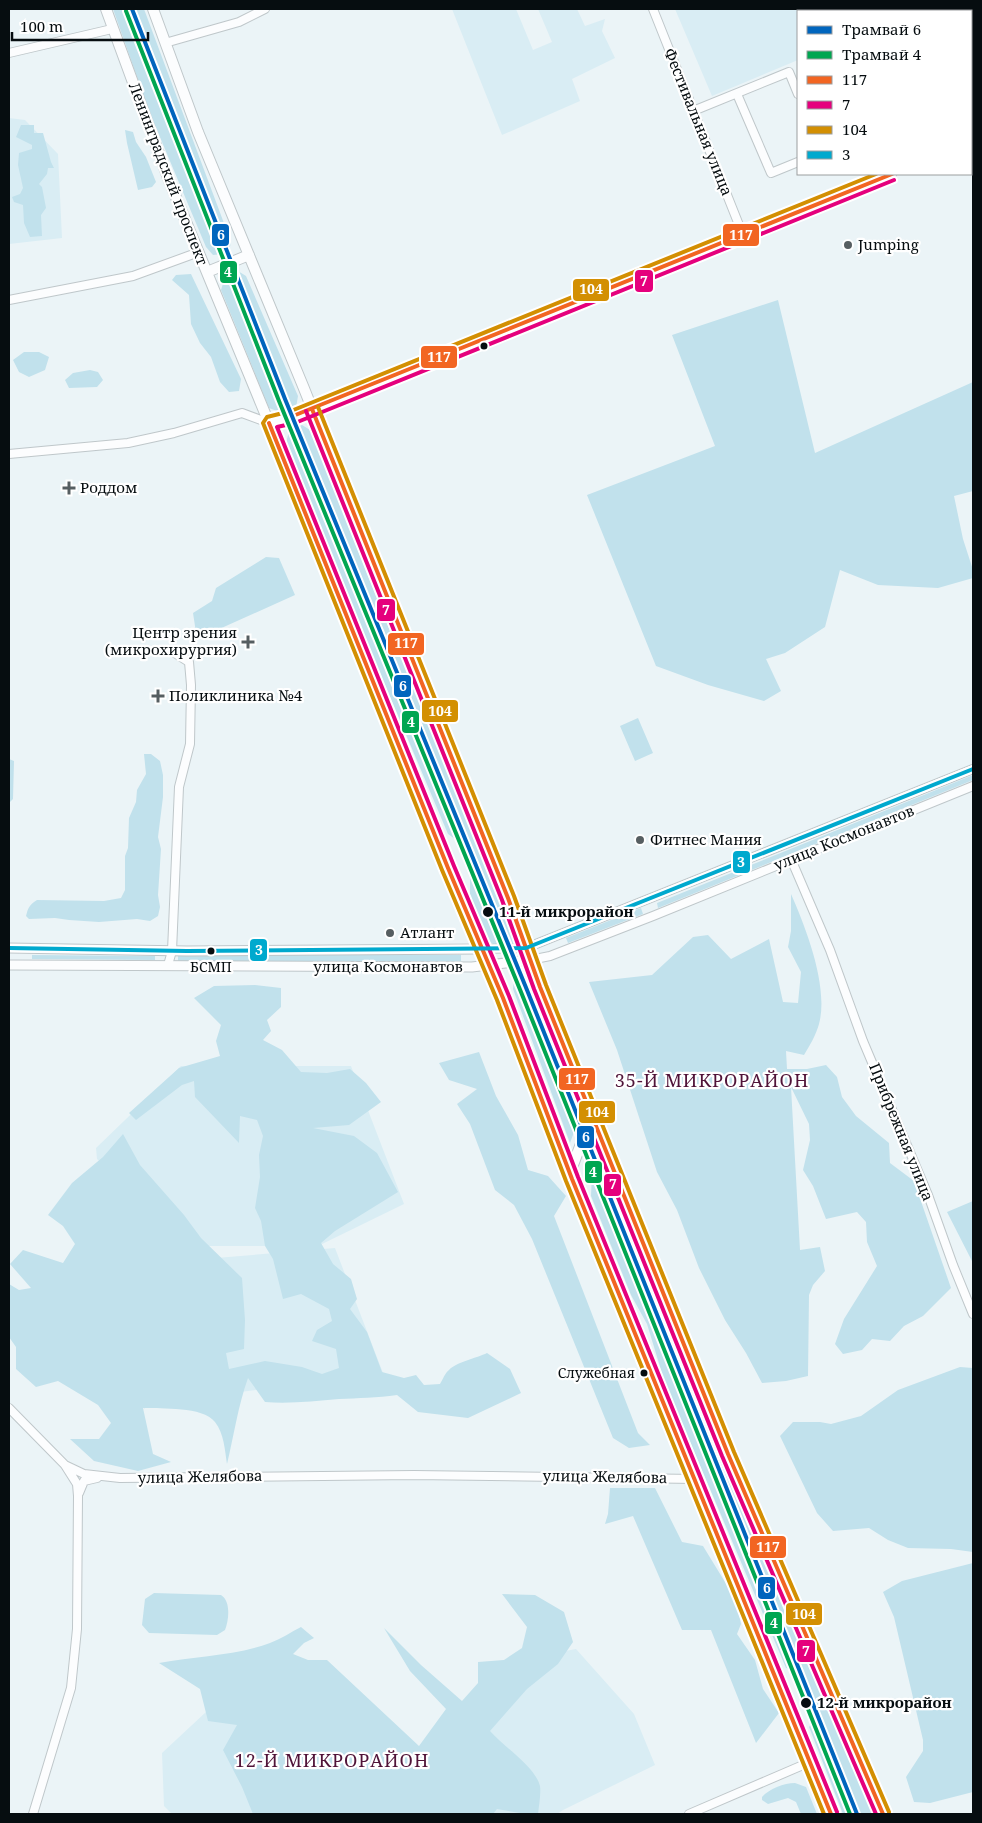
<svg xmlns="http://www.w3.org/2000/svg" width="982" height="1823" font-family="'Noto Serif',serif">
<style>
.built{fill:#d9edf4}
.green{fill:#c1e1ec}
.lines{fill:none;stroke-linecap:round;stroke-linejoin:round}
.minor-casing{stroke:#bfc7ca;stroke-width:10}
.tertiary-casing{stroke:#bfc7ca;stroke-width:11}
.secondary-casing{stroke:#bfc7ca;stroke-width:12}
.minor{stroke:#fcfdfe;stroke-width:8}
.tertiary{stroke:#fcfdfe;stroke-width:9}
.secondary{stroke:#fcfdfe;stroke-width:10}
.bus-1-casing{stroke:#fff;stroke-width:8}
.bus-2-casing{stroke:#fff;stroke-width:8}
.bus-3-casing{stroke:#fff;stroke-width:8}
.bus-4-casing{stroke:#fff;stroke-width:8}
.bus-1{stroke:#f26522;stroke-width:4}
.bus-2{stroke:#e5007d;stroke-width:4}
.bus-3{stroke:#d38f02;stroke-width:4}
.bus-4{stroke:#00a9ce;stroke-width:4}
.tram-1-casing{stroke:#fff;stroke-width:8}
.tram-2-casing{stroke:#fff;stroke-width:8}
.tram-1{stroke:#0065bd;stroke-width:4}
.tram-2{stroke:#00a651;stroke-width:4}
.poi-dot{fill:#565e61;stroke:#fff;stroke-width:2}
.bus-dot{fill:#060d10;stroke:#fff;stroke-width:2}
.labels{text-anchor:middle;stroke-width:4.5;stroke-linejoin:round;paint-order:stroke}
.bus-label{font-size:14px;fill:#060d10;stroke:#fff}
.street-label{font-size:15px;fill:#060d10;stroke:#fff}
.poi-label{font-size:15px;fill:#060d10;stroke:#fff;text-anchor:start}
.stop-label{font-size:15px;font-weight:bold;fill:#060d10;stroke:#fff;text-anchor:start}
.quarter-label{font-size:18px;letter-spacing:1px;fill:#501439;stroke:#fff}
.line-badge{stroke:#fff;stroke-width:2}
.badge-label{font-size:14px;text-anchor:middle;font-weight:bold;fill:#fff}
</style>
<rect width="100%" height="100%" fill="#ebf4f7"/>
<path class="built" d="M452 9H516L533 50 552 42 538 9H577L585 26 605 19 602 31 615 58 572 79 580 101 502 135Z
M675 9H826L827 11H798V60L712 96Z
M909 9H973V120L971 121V11H903Z
M9 118 25 120 58 154 62 238 9 244Z
M181 1066H351L404 1204 318 1246H190L97 1159 96 1148Z
M335 1248 383 1373 225 1394 216 1258Z
M576 1649 634 1714 655 1765 563 1810 557 1814H391L555 1653Z
M247 1691 284 1814H172L164 1806 162 1753 221 1698Z"/>
<path class="green" d="M113 9H144L231 242 229 251 224 254 213 255 206 247 149 111Z
M21 125H34V133H43L51 162 54 168H48L47 174 39 184 42 187 46 208 41 215 42 236 30 237 24 223 23 205 14 202 12 197 20 194 23 188 18 165 19 153 32 149V145L16 137Z
M125 130 133 132 136 142 146 157 156 182 152 187 138 190 127 143Z
M238 271 246 276 298 396 296 408 277 411 269 408 221 290 225 277Z
M191 274 241 379 239 391 229 392 220 382 211 357 200 343 191 324 189 295 172 280 176 275Z
M778 300 815 453 973 382V491L954 496 963 539 973 570V578L938 588 878 585 840 570 825 627 785 653 766 659 781 691 764 701 708 685 656 666 587 495 715 446 672 335Z
M24 352H39L49 357 45 370 29 377 19 372 13 360Z
M90 370 98 372 103 380 97 387 69 388 65 380 73 373Z
M302 425 310 430 386 621 521 947 500 949 490 942 470 895V873L455 839 448 834 353 609 286 443 289 431Z
M266 557 279 558 295 595 197 639 193 613 212 601 216 588Z
M638 718 653 753 635 761 620 726Z
M144 754H151L160 761 163 775V797L158 837 161 849 158 895 160 907 158 916 150 921 137 919 99 922 69 920 55 918 29 919 26 916C28 908 29 905 37 900L104 901 121 898 125 890V856L128 848 129 818 136 802 137 790 146 774Z
M9 759 14 761 13 799 9 803Z
M973 775V780L658 908 657 903Z
M791 894C806 928 829 987 819 1024 816 1035 810 1045 804 1055L786 1051 787 1069H807L826 1065 837 1077 842 1097 856 1116 889 1143 890 1163 914 1181 951 1288 923 1316 904 1326 890 1341 872 1339 862 1350 843 1354 835 1344 844 1319 877 1266 867 1242 866 1222 857 1212 826 1219 813 1186 803 1170 810 1140 809 1124 791 1087 800 1250 820 1247 825 1271 813 1285 809 1295 808 1376 786 1381 762 1383 746 1353 725 1320 699 1268 677 1210 657 1172 617 1050 589 982 652 975 693 937 708 935 731 959 769 939 783 1002 798 1003 801 972 788 947 791 931Z
M641 908 643 914 568 943 566 938Z
M32 955 155 956V960L32 959Z
M178 955H461V961H178Z
M531 972 582 1110 570 1143 513 989 514 978Z
M255 985 281 988V1007L267 1020 271 1031 263 1040 282 1050 301 1072 327 1073 350 1069 366 1083 381 1102 349 1125 313 1128 354 1136 377 1153 398 1192 335 1231 321 1243 333 1264 351 1279 357 1299 350 1309 367 1332 382 1372 404 1378 416 1375 424 1385 440 1384C443 1379 445 1373 449 1370 456 1362 477 1358 487 1353L510 1369 521 1393 468 1418 418 1412 397 1395C377 1398 358 1398 339 1399 314 1401 290 1404 265 1402L248 1378C238 1406 234 1435 227 1464 225 1451 224 1433 215 1422 202 1406 162 1409 143 1408L153 1454 171 1462 138 1471 94 1461 70 1439H99L111 1423 98 1405 58 1381 36 1387 16 1369V1347L9 1337V1284L19 1290 31 1288 10 1264 23 1250 63 1263 75 1244 63 1226 48 1215 72 1183 103 1157 123 1134 140 1165 184 1215 201 1238 242 1278 245 1320 244 1349 226 1353 229 1369 265 1361 302 1367 322 1374 339 1368 336 1349 312 1341 317 1330 332 1321 329 1309 301 1294 283 1299 273 1259 265 1246 261 1221 255 1208 260 1177 259 1155 263 1136 257 1120 240 1116 239 1143 195 1097 194 1081 182 1085 136 1120 129 1113 179 1068 220 1056 216 1041 221 1025 194 998 214 986Z
M479 1052 496 1096 518 1135 528 1170 548 1176 566 1196 554 1216 638 1433 650 1445 629 1448 613 1438 532 1239 514 1205 495 1190 470 1124 457 1104 477 1089 449 1080 439 1063Z
M595 1146H600L603 1153C684 1377 780 1596 876 1814H843L809 1727 814 1720 796 1671 786 1668 665 1383 647 1324 631 1295 591 1196 593 1150Z
M973 1201V1263L947 1212Z
M960 1367 973 1368V1552L951 1549 908 1548 888 1540 869 1528 833 1531 817 1513 780 1436 793 1422H820L831 1424 861 1416 898 1390Z
M610 1488H655L682 1542 703 1546 736 1600 741 1624 737 1634 755 1660 763 1689 779 1713 756 1743 711 1630H682L633 1516 605 1524 608 1514Z
M973 1563V1792L930 1803 914 1802 906 1777 923 1751V1740L894 1617 883 1592 902 1581Z
M154 1593 221 1595C231 1601 229 1620 225 1630L217 1635 149 1633 142 1625 145 1599Z
M502 1594 535 1595 564 1612 573 1642 558 1664 527 1689 490 1731C505 1748 535 1766 540 1786 541 1794 539 1805 538 1814L520 1813 497 1809 493 1814H253L242 1787 223 1750 237 1725 208 1721 200 1689 159 1663C196 1656 235 1656 270 1643 281 1639 291 1632 301 1627L314 1638 304 1643 293 1654 308 1660H327L419 1746 446 1709 410 1671 384 1628 421 1665 462 1701 478 1683V1662L504 1660 522 1648 527 1627Z
M795 1783 806 1787 817 1814H801L796 1802 788 1798 768 1804 762 1800V1797C769 1789 784 1783 795 1783Z"/>
<g class="lines">
<defs>
<path id="minor" d="M653 9 743 235
M165 43 239 22 265 9
M9 53 112 29
M737 94 771 173 798 162
M693 111 789 72 798 94
M971 144 973 143
M9 300 133 276 199 252
M9 454 128 443 174 433 242 413 269 423 293 417 892 174
M791 859 830 950 863 1041 928 1195 953 1265 973 1314
M483 949 526 948 973 769
M530 960 550 956 653 916 973 786
M168 965 172 951 179 787 190 744 191 685 189 662 170 650
M9 1408 65 1465 77 1484 78 1496 77 1629 71 1688 33 1814
M65 1465 84 1474 120 1478 414 1475 695 1479
M79 1493 84 1481 97 1478
M689 1814 810 1762"/>
<path id="tertiary" d="M9 948 187 951 483 949
M9 965 472 967 530 960"/>
<path id="secondary" d="M106 9 168 178 269 423 448 868 503 998 572 1179 831 1814
M153 9 198 132 303 386 508 898 540 987 598 1131 704 1391 744 1494 883 1814
M207 272 249 255
M570 1173 582 1141 585 1136 598 1131"/>
</defs>
<use href="#minor" class="minor-casing"/>
<use href="#tertiary" class="tertiary-casing"/>
<use href="#secondary" class="secondary-casing"/>
<use href="#minor" class="minor"/>
<use href="#tertiary" class="tertiary"/>
<use href="#secondary" class="secondary"/>
<defs>
<path id="bus-1" d="M312 409 508 898 540 987 728 1454 883 1814
M288 418 892 174
M269 423 448 868 503 998 572 1179 831 1814"/>
<path id="bus-2" d="M306 411 502 900 534 989 722 1456 876 1814
M837 1812 578 1177 509 996 454 866 277 427 295 423 894 180"/>
<path id="bus-3" d="M318 407 514 896 546 985 734 1452 889 1812
M824 1814 566 1181 497 1000 442 870 263 423 267 417 291 411 876 174"/>
<path id="bus-4" d="M9 948 187 951 526 948 973 769"/>
</defs>
<use href="#bus-1" class="bus-1-casing"/>
<use href="#bus-2" class="bus-2-casing"/>
<use href="#bus-3" class="bus-3-casing"/>
<use href="#bus-4" class="bus-4-casing"/>
<use href="#bus-1" class="bus-1"/>
<use href="#bus-2" class="bus-2"/>
<use href="#bus-3" class="bus-3"/>
<use href="#bus-4" class="bus-4"/>
<defs>
<path id="tram-1" d="M132 9 285 399 527 990 857 1814"/>
<path id="tram-2" d="M126 11 279 401 521 992 850 1814"/>
</defs>
<use href="#tram-1" class="tram-1-casing"/>
<use href="#tram-2" class="tram-2-casing"/>
<use href="#tram-1" class="tram-1"/>
<use href="#tram-2" class="tram-2"/>
</g>
<g class="poi-dot">
<circle cx="848" cy="245" r="5"/>
<path d="M66.5 480.5h5v5h5v5h-5v5h-5v-5h-5v-5h5z"/>
<path d="M245.5 634.5h5v5h5v5h-5v5h-5v-5h-5v-5h5z"/>
<path d="M155.5 688.5h5v5h5v5h-5v5h-5v-5h-5v-5h5z"/>
<circle cx="640" cy="840" r="5"/>
<circle cx="390" cy="933" r="5"/>
</g>
<g class="bus-dot">
<circle cx="484" cy="346" r="4.5"/>
<circle cx="488" cy="912" r="6"/>
<circle cx="211" cy="951" r="4.5"/>
<circle cx="644" cy="1373" r="4.5"/>
<circle cx="806" cy="1703" r="6"/>
</g>
<g class="labels">
<g class="bus-label">
<text x="211" y="972">БСМП</text>
<text x="635" y="1378" text-anchor="end">Служебная</text>
</g>
<g class="street-label">
<text transform="translate(698 122) rotate(68)" y="5">Фестивальная улица</text>
<text transform="translate(168 174) rotate(69)" y="5">Ленинградский проспект</text>
<text transform="translate(844 838) rotate(-22)" y="5">улица Космонавтов</text>
<text x="388" y="972">улица Космонавтов</text>
<text transform="translate(901 1132) rotate(68)" y="5">Прибрежная улица</text>
<text transform="translate(200 1477) rotate(-1)" y="5">улица Желябова</text>
<text transform="translate(605 1477) rotate(1)" y="5">улица Желябова</text>
</g>
<g class="poi-label">
<text x="858" y="250">Jumping</text>
<text x="80" y="493">Роддом</text>
<text x="237" y="638" text-anchor="end">Центр зрения<tspan x="237" dy="17">(микрохирургия)</tspan></text>
<text x="169" y="701">Поликлиника №4</text>
<text x="650" y="845">Фитнес Мания</text>
<text x="400" y="938">Атлант</text>
</g>
<g class="stop-label">
<text x="499" y="917">11-й микрорайон</text>
<text x="817" y="1708">12-й микрорайон</text>
</g>
<g class="quarter-label">
<text x="712" y="1087">35-Й МИКРОРАЙОН</text>
<text x="332" y="1767">12-Й МИКРОРАЙОН</text>
</g>
</g>
<g class="line-badge">
<rect x="722" y="223" width="38" height="24" rx="5" fill="#f26522"/>
<rect x="211" y="223" width="19" height="24" rx="5" fill="#0065bd"/>
<rect x="219" y="260" width="19" height="24" rx="5" fill="#00a651"/>
<rect x="634" y="269" width="20" height="24" rx="5" fill="#e5007d"/>
<rect x="572" y="278" width="38" height="24" rx="5" fill="#d38f02"/>
<rect x="420" y="345" width="38" height="24" rx="5" fill="#f26522"/>
<rect x="376" y="598" width="20" height="24" rx="5" fill="#e5007d"/>
<rect x="387" y="632" width="38" height="24" rx="5" fill="#f26522"/>
<rect x="393" y="674" width="19" height="24" rx="5" fill="#0065bd"/>
<rect x="421" y="699" width="38" height="24" rx="5" fill="#d38f02"/>
<rect x="401" y="710" width="19" height="24" rx="5" fill="#00a651"/>
<rect x="732" y="850" width="19" height="24" rx="5" fill="#00a9ce"/>
<rect x="249" y="938" width="19" height="24" rx="5" fill="#00a9ce"/>
<rect x="558" y="1067" width="38" height="24" rx="5" fill="#f26522"/>
<rect x="578" y="1100" width="38" height="24" rx="5" fill="#d38f02"/>
<rect x="576" y="1125" width="19" height="24" rx="5" fill="#0065bd"/>
<rect x="584" y="1160" width="19" height="24" rx="5" fill="#00a651"/>
<rect x="603" y="1173" width="19" height="24" rx="5" fill="#e5007d"/>
<rect x="749" y="1535" width="38" height="24" rx="5" fill="#f26522"/>
<rect x="757" y="1576" width="19" height="24" rx="5" fill="#0065bd"/>
<rect x="785" y="1602" width="38" height="24" rx="5" fill="#d38f02"/>
<rect x="764" y="1611" width="19" height="24" rx="5" fill="#00a651"/>
<rect x="796" y="1639" width="20" height="24" rx="5" fill="#e5007d"/>
</g>
<g class="badge-label">
<text x="741" y="240">117</text>
<text x="221" y="240">6</text>
<text x="228" y="277">4</text>
<text x="644" y="286">7</text>
<text x="591" y="294">104</text>
<text x="439" y="362">117</text>
<text x="386" y="615">7</text>
<text x="406" y="648">117</text>
<text x="403" y="691">6</text>
<text x="440" y="716">104</text>
<text x="411" y="727">4</text>
<text x="741" y="867">3</text>
<text x="259" y="955">3</text>
<text x="577" y="1084">117</text>
<text x="597" y="1117">104</text>
<text x="586" y="1142">6</text>
<text x="593" y="1177">4</text>
<text x="613" y="1189">7</text>
<text x="768" y="1552">117</text>
<text x="767" y="1593">6</text>
<text x="804" y="1619">104</text>
<text x="774" y="1628">4</text>
<text x="806" y="1656">7</text>
</g>
<rect width="982" height="1823" fill="none" stroke="#060d10" stroke-width="20"/>
<rect x="797" y="10" width="175" height="165" fill="#ffffff" stroke="#9b9e9f"/>
<rect x="807" y="26" width="25" height="8" fill="#0065bd" stroke="#9b9e9f"/>
<text x="842" y="35" font-size="15" fill="#060d10">Трамвай 6</text>
<rect x="807" y="51" width="25" height="8" fill="#00a651" stroke="#9b9e9f"/>
<text x="842" y="60" font-size="15" fill="#060d10">Трамвай 4</text>
<rect x="807" y="76" width="25" height="8" fill="#f26522" stroke="#9b9e9f"/>
<text x="842" y="85" font-size="15" fill="#060d10">117</text>
<rect x="807" y="101" width="25" height="8" fill="#e5007d" stroke="#9b9e9f"/>
<text x="842" y="110" font-size="15" fill="#060d10">7</text>
<rect x="807" y="126" width="25" height="8" fill="#d38f02" stroke="#9b9e9f"/>
<text x="842" y="135" font-size="15" fill="#060d10">104</text>
<rect x="807" y="151" width="25" height="8" fill="#00a9ce" stroke="#9b9e9f"/>
<text x="842" y="160" font-size="15" fill="#060d10">3</text>
<path d="M12 32v8h136v-8" fill="none" stroke="#060d10" stroke-width="2.5"/>
<text x="20" y="32" font-size="15" fill="#060d10" stroke="#ffffff" stroke-width="4" paint-order="stroke">100 m</text>
</svg>
